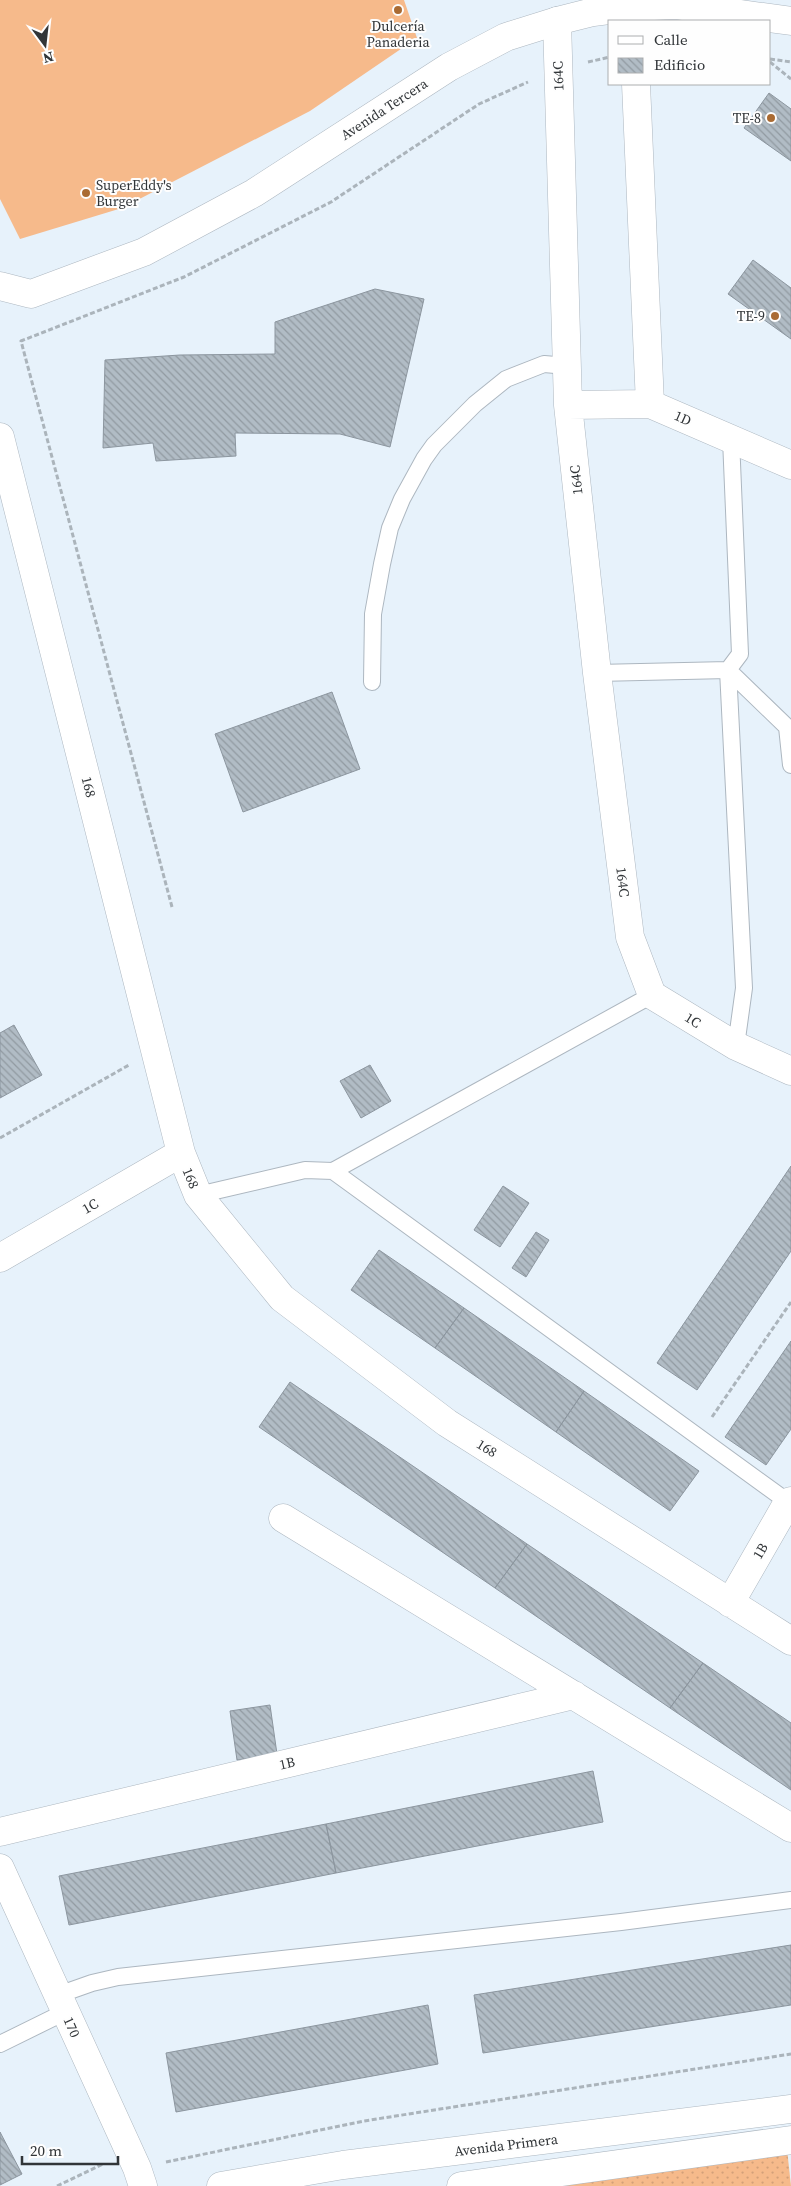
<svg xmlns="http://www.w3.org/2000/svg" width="791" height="2186" font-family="'Source Serif 4',serif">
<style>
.grass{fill:#f6ba8b}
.garden{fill:url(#garden-dots)}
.building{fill:url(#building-back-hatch);stroke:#8c969f}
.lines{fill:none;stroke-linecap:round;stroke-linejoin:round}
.lane-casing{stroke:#adb7c0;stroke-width:18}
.street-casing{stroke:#adb7c0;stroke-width:29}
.secondary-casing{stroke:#adb7c0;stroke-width:29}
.path{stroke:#abb4bb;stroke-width:3;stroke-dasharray:5 2.5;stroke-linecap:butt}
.lane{stroke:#fff;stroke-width:16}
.street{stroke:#fff;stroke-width:28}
.secondary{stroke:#fff;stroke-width:28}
.poi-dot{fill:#aa6b33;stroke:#fefefe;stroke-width:2}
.labels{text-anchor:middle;stroke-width:4;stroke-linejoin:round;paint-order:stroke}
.poi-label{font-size:14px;fill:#313538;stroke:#fefefe;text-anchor:end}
.street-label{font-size:14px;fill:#313538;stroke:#fefefe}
</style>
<defs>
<pattern id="garden-dots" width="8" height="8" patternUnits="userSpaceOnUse" patternTransform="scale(1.25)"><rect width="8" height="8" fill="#f6ba8b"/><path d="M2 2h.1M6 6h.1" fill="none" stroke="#d3a079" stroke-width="1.8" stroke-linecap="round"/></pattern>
<pattern id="building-back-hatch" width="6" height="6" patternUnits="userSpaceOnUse" patternTransform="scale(1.25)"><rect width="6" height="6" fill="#b1bcc5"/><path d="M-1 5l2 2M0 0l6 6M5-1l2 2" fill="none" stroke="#919aa1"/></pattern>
</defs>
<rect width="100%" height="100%" fill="#e7f2fb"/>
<path class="grass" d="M0 0H404L417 38 310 111 122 208 20 239 0 199Z"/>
<path class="garden" d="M787 2149 791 2186H528Z"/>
<path class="building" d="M769 93 791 109V161L744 128Z
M753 260 791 288V339L728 294Z
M375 289 424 299 390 447 340 434 235 433 236 456 156 461 153 443 103 448 105 360 180 355 275 354V322Z
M332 692 360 769 243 812 215 734Z
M14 1025 42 1075 0 1098V1033Z
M370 1065 391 1101 361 1118 340 1081Z
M791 1166V1251L697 1390 657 1363Z
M503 1186 529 1203 500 1247 474 1230Z
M536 1232 549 1240 526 1277 512 1268Z
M379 1250 464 1308 435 1348 351 1290Z
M464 1308 584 1391 556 1432 435 1348Z
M791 1341V1429L766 1465 725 1437Z
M290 1382 527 1544 495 1588 259 1427Z
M584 1391 699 1471 670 1511 556 1432Z
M527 1544 703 1663 670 1708 495 1588Z
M703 1663 791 1723V1790L670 1708Z
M270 1705 277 1754 237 1760 230 1711Z
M593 1771 603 1822 336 1873 326 1824Z
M326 1824 336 1873 69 1925 59 1876Z
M791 1945V2005L483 2053 474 1995Z
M428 2005 438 2064 176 2112 166 2053Z
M0 2132 22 2174 0 2185Z"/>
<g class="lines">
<defs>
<path id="lane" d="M597 673 728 670 740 654 731 439
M372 682 373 614 382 564 390 528 402 499 424 459 434 445 475 404 506 379 544 364 567 366
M736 1046 744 988 728 670 787 727 791 765
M333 1171 788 1502
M198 1195 305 1170 333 1171 652 995
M58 1995 92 1983 118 1977 621 1922 791 1900
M0 2044 65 2012"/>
<path id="street" d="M557 21 568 405 597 673 630 937 652 995 736 1046 791 1071
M636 84 650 404
M568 405 650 404 791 465
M0 437 181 1153 198 1195 282 1298 447 1423 791 1641
M0 1258 181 1153
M283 1518 791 1828
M730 1603 788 1502 791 1501
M0 1832 574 1695
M0 1868 137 2168 143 2186"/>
<path id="secondary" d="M0 286 31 294 144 252 254 193 449 67 506 37 557 21 593 12 632 7 675 5 791 21
M221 2186 343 2165 791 2109
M461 2186 791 2140"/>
</defs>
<use href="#lane" class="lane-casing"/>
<use href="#street" class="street-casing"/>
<use href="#secondary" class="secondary-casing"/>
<path class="path" d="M770 59 791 62
M588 62 610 57
M770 62 791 79
M172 907 21 341 184 277 331 202 479 104 528 82
M0 1138 129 1065
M712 1417 791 1302
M166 2162 364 2121 791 2054
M57 2186 103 2164"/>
<use href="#lane" class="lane"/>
<use href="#street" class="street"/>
<use href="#secondary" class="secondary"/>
</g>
<g class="poi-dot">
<circle cx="398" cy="10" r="5"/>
<circle cx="771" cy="118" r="5"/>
<circle cx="86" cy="193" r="5"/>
<circle cx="775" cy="316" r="5"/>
</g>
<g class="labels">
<g class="poi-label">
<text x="398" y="31" text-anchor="middle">Dulcería<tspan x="398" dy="16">Panaderia</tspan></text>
<text x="761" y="123">TE-8</text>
<text x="96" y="190" text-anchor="start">SuperEddy's<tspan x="96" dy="16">Burger</tspan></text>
<text x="765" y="321">TE-9</text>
</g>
<g class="street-label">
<text transform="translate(558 76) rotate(-92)" y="5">164C</text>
<text transform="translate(384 109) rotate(-33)" y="5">Avenida Tercera</text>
<text transform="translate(683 418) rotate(24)" y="5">1D</text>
<text transform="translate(576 480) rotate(-96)" y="5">164C</text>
<text transform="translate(89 787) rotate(76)" y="5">168</text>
<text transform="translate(623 882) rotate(83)" y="5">164C</text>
<text transform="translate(693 1020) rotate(32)" y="5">1C</text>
<text transform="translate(191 1178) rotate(67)" y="5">168</text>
<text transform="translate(90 1206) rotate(-30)" y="5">1C</text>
<text transform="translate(487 1448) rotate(32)" y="5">168</text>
<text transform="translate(760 1551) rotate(-60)" y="5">1B</text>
<text transform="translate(287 1763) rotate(-13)" y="5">1B</text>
<text transform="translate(72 2027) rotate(66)" y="5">170</text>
<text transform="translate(506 2145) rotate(-7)" y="5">Avenida Primera</text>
</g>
</g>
<rect x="608" y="20" width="162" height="65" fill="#fefefe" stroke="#acaeaf"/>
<rect x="618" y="36" width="25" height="8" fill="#ffffff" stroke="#acaeaf"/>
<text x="654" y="45" font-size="15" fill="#313538">Calle</text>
<rect x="618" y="58" width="25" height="15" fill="url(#building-back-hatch)" stroke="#acaeaf"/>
<text x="654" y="70" font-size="15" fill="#313538">Edificio</text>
<g transform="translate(45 45) rotate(165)" stroke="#fefefe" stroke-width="4" paint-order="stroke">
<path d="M0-4L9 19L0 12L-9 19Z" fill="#313538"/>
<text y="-8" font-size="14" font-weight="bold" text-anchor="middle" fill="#313538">N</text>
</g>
<path d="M22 2156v8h96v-8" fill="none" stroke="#313538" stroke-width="2.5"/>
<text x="30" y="2156" font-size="15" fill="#313538" stroke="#fefefe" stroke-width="4" paint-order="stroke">20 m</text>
</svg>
